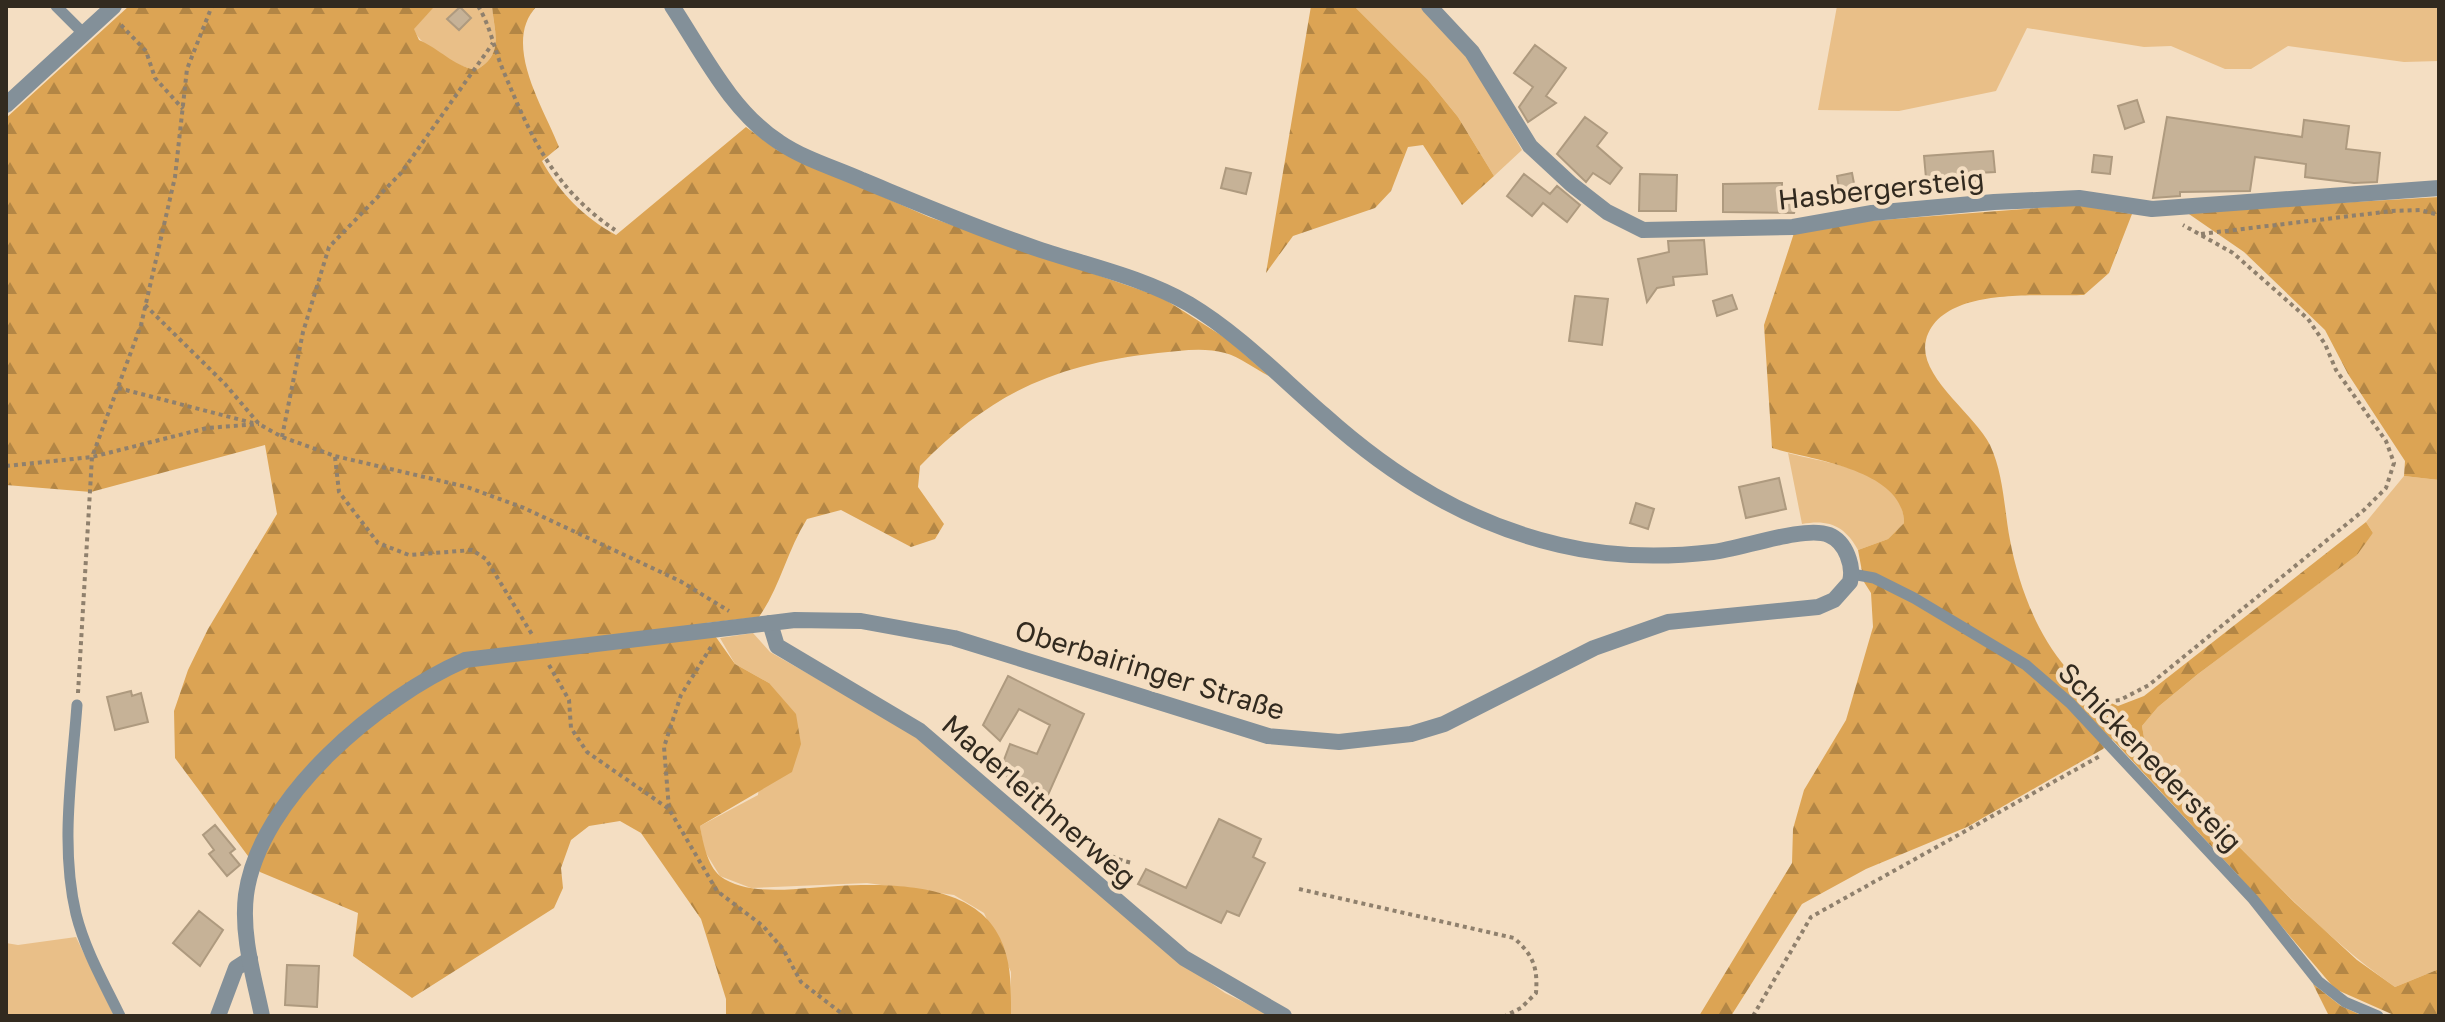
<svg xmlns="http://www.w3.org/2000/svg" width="2445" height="1022" font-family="'Golos Text',sans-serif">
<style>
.green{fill:#e9bf88}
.forest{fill:url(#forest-firs)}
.building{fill:#c6b297;stroke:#ae9a7f;stroke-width:2}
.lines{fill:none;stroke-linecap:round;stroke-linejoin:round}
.path{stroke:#8f806d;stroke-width:4;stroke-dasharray:4 4;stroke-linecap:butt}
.service{stroke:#839099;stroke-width:11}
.minor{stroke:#839099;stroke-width:16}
.tertiary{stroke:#839099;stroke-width:16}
.labels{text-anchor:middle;stroke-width:8;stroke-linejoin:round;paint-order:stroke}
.street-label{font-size:28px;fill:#322a1f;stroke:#f4dec2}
</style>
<defs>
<pattern id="forest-firs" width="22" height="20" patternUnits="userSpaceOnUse" patternTransform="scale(2)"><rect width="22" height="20" fill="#dca454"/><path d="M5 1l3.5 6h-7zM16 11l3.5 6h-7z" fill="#b38645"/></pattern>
</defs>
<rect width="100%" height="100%" fill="#f4dec2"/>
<path class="green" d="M435 6H492C494 32 505 54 476 70 455 66 422 48 413 29Z
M1354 6H1422L1461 44 1522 150 1494 176 1458 117 1428 80Z
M1837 6H2439V61L2404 62 2288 46 2251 69H2225L2171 46 2144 47 2027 28 1996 91 1899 111 1818 110Z
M1788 453C1828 464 1904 470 1904 523L1888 539 1858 550C1845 526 1829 519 1802 524Z
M2404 476 2439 480V969L2395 987C2307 925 2236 839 2158 765L2146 749 2142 726 2158 707 2198 674 2356 555 2373 533 2366 522Z
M753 633 770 652 916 735 1164 950 1225 993 1272 1016H1011V972L984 913 954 895 867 883 751 888 720 876 704 850 700 826 758 795 769 683 735 664 720 638Z
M76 937 114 1016H6V943L18 945Z"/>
<path class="forest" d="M129 6H435L414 29 419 40C440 49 452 65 476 70 505 54 494 32 492 6H537C501 43 544 108 559 147L542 161C560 193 583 217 616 235L746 127 777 150 929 217 1161 297 1227 339 1269 376C1255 369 1240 357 1225 353 1203 347 1180 351 1158 353 1056 364 991 393 920 466L918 487 944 524 935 539 911 547 841 510 807 519C787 551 780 587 759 617L706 623 735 664 769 683 796 714 801 744 792 772 700 826C703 842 707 865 720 876 744 894 783 890 810 888 867 883 972 876 1000 938 1012 963 1011 989 1011 1016H726V999L701 919 641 833 620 821 589 826 571 840 561 868 563 888 554 908 412 998 353 956 358 913 260 872 175 758 174 711 188 670 208 629 277 514 265 445 91 492 6 485V118Z
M1311 6H1354L1428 80 1458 117 1494 176 1462 205 1423 145 1408 147 1391 191 1375 208 1293 236 1266 273Z
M2439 197V480L2404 476 2405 461 2348 374 2325 330 2244 252 2186 212Z
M2078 205 2132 214 2109 273 2084 295C2040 297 1941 285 1926 340 1917 376 1975 414 1990 445 2004 475 2004 509 2010 540 2022 604 2055 681 2118 706L2144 696 2366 522 2373 533 2357 555 2198 674 2158 707 2142 726 2146 749 2158 765 2295 903 2357 960 2395 987 2439 969V1016H2396L2335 989 2237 874 2112 739 2103 749 1967 827 1866 869 1802 904 1731 1016H1699L1792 863 1793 829 1804 790 1846 720 1873 627 1871 593 1864 582 1858 550 1888 539 1904 523C1904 470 1813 460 1772 448L1764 325 1794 233 1856 222Z
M2313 984 2341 1006 2363 1016H2329Z"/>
<path class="building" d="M460 7 471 18 459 30 447 19Z
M1535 45 1566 68 1546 96 1556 103 1528 122 1519 107 1533 87 1514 73Z
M2137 100 2144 122 2125 129 2118 106Z
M1585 117 1607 133 1597 146 1622 168 1610 184 1593 173 1586 182 1557 154Z
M2167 117 2302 137 2304 120 2349 126 2346 149 2380 153 2377 182 2354 183 2305 177 2306 164 2255 157 2250 191 2180 192V196L2153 198Z
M1993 151 1995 172 1977 173 1978 181 1968 182V186L1927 189 1924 156Z
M2094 155 2112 157 2110 174 2092 172Z
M1226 168 1251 173 1246 194 1221 188Z
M1852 173 1857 199 1841 201 1837 176Z
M1524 174 1550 194 1557 186 1580 205 1567 222 1543 203 1532 216 1507 196Z
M1640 174 1677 175 1676 211H1639Z
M1782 183V195H1800L1794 213 1723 212V184Z
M1704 240 1707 274 1673 277 1674 285 1657 288 1647 302 1638 259 1669 252 1668 241Z
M1732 295 1737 309 1717 316 1713 301Z
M1575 296 1608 299 1602 345 1569 341Z
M1779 478 1786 509 1746 518 1739 487Z
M1636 503 1654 509 1648 529 1630 523Z
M1008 676 1084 714 1048 795 999 773 1010 744 1037 754 1050 725 1019 709 1000 741 983 725Z
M131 691 132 696 141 693 148 722 115 730 107 697Z
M1219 819 1261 839 1253 857 1265 863 1239 916 1227 911 1221 923 1138 884 1146 869 1186 888Z
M215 825 235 849 230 853 240 865 227 876 209 854 214 850 203 835Z
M199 911 223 930 200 966 173 943Z
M287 965 319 966 317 1007 285 1005Z"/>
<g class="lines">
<path class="path" d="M478 6C490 25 494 49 503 70 531 137 553 188 615 230
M121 25 146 51 155 78 183 109
M2201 234 2392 211 2420 210 2439 215
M145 305 225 384 259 424 282 437 335 456 467 487 524 508 680 581 729 611
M118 388 253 423
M282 437 303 332 329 247 401 173 493 43
M335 457 339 492 378 543 409 555 472 550 486 559 533 636
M6 466 92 457 207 428 259 424
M711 647 681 695 664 747 669 809 717 891 763 926 783 949 801 982 845 1016
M549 665 569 700 571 728 587 752 669 809
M78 693 92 457 141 325 175 177 187 69 212 6
M2092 704 2120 700 2149 685 2364 510 2386 488 2394 463 2386 441 2336 370 2325 344 2308 319 2233 253 2183 225
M1063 815C1082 840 1102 856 1132 863
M1299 889 1514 938C1533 955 1538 967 1536 993L1521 1008 1505 1016
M1753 1016 1811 917 2100 756"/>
<path class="service" d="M56 6 84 34
M1852 574 1874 578 1914 598 2026 665 2070 703 2253 899 2318 981 2345 1002 2378 1016
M77 705C72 773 60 847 76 914 85 950 104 983 120 1016"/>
<path class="minor" d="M1429 6 1472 52 1530 146 1571 184 1607 212 1643 230 1793 227 1872 213 1994 202 2079 198 2152 209 2439 188
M6 105 114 6
M770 623 777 646 920 731 1184 958 1284 1016
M218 1016 236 968 250 959"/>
<path class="tertiary" d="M262 1016C254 977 241 935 246 895 259 797 380 697 465 660L795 620 861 621 954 638 1268 736 1339 742 1411 734 1444 724 1594 648 1668 622 1818 607 1834 600 1850 582C1854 566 1846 542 1829 535 1805 525 1741 549 1713 552 1662 558 1610 557 1560 545 1469 524 1393 477 1324 415 1280 377 1239 334 1189 304 1142 277 1089 266 1038 249 978 229 920 204 862 180 835 168 804 159 779 142 731 111 703 53 672 6"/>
</g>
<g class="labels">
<g class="street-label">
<text transform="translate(1881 189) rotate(-6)" y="10">Hasbergersteig</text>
<text transform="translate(1150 670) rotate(17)" y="10">Oberbairinger Straße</text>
<text transform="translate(2150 757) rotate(46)" y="10">Schickenedersteig</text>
<text transform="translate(1039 801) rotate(41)" y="10">Maderleithnerweg</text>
</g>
</g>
<rect width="2445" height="1022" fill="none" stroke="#322a1f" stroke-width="16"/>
</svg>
